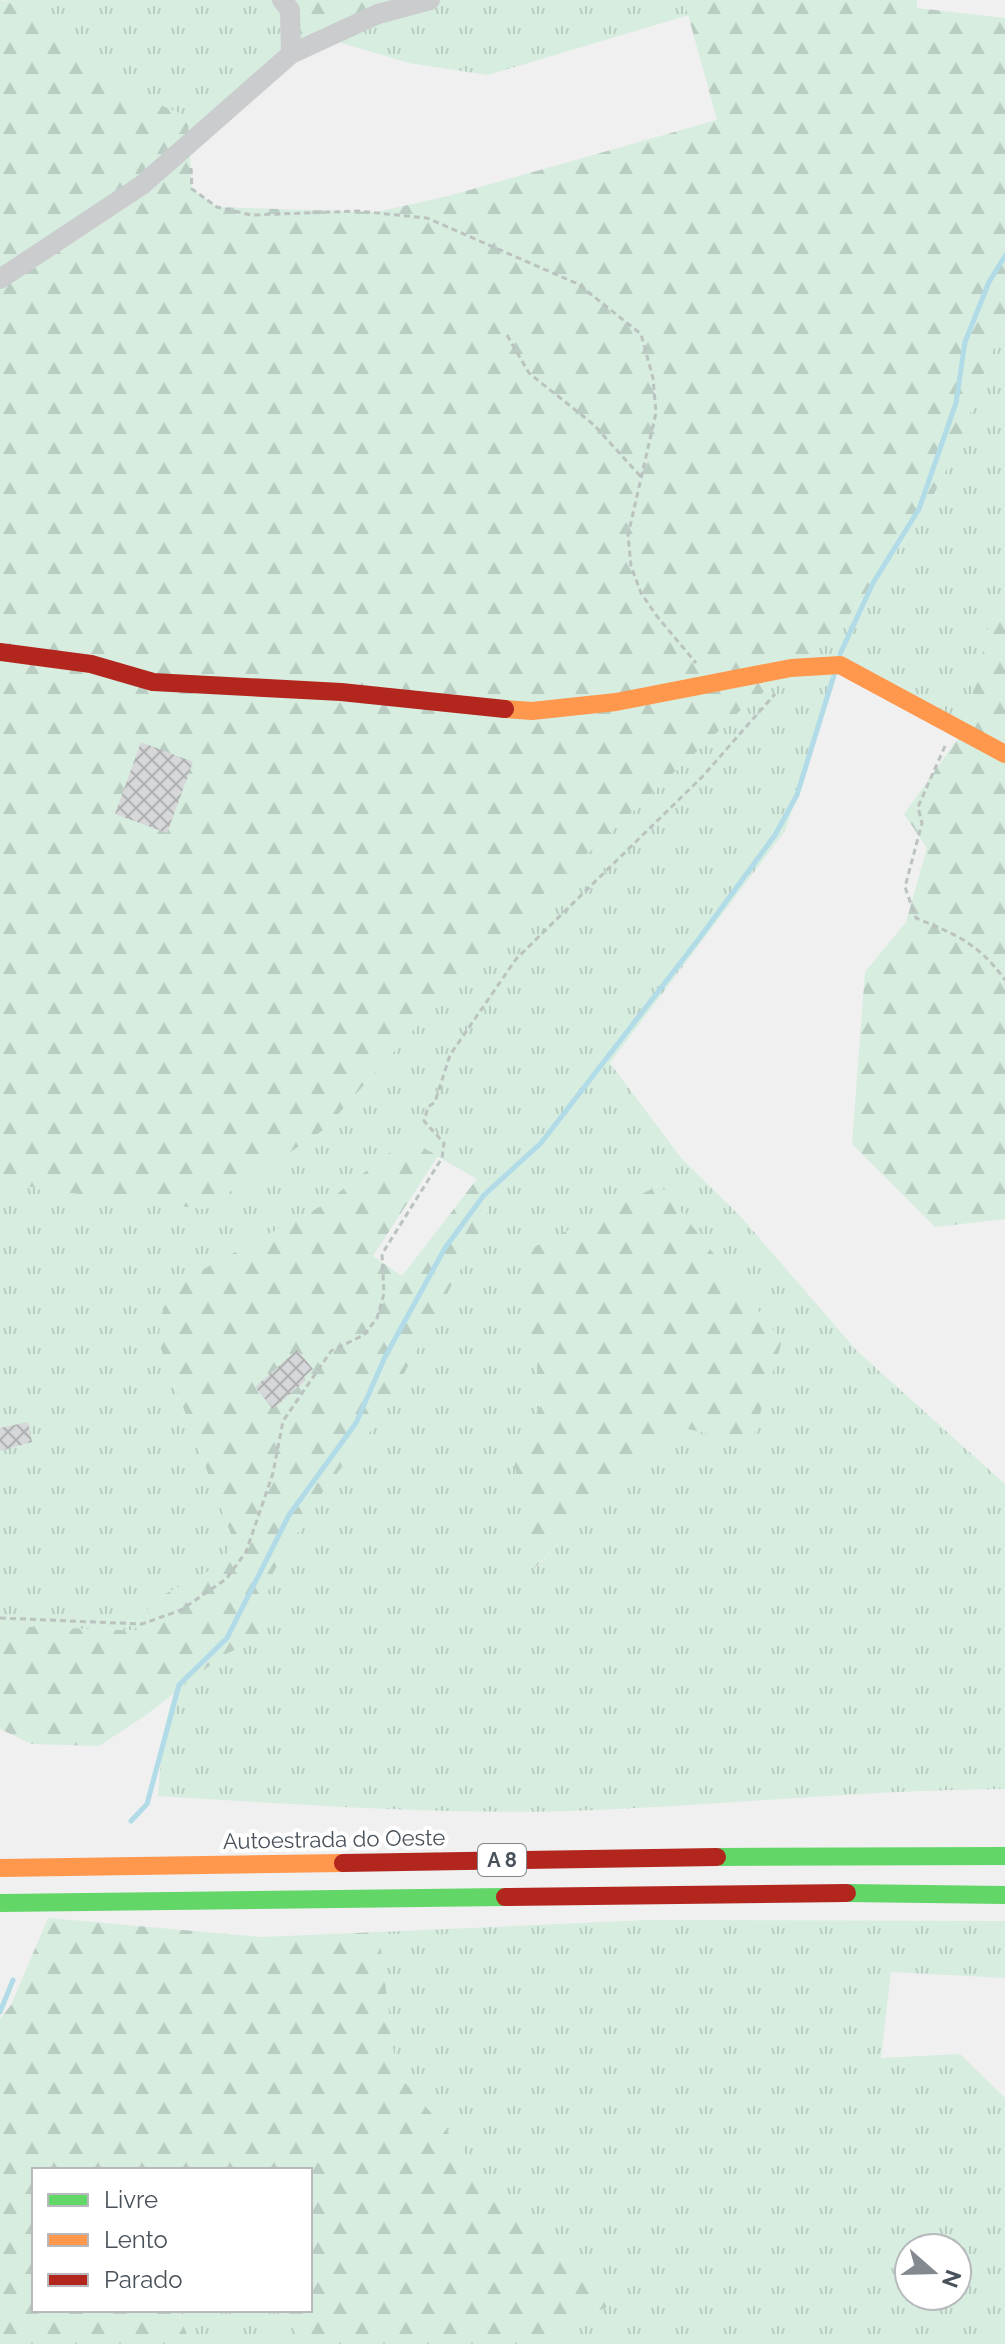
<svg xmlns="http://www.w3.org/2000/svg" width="1005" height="2344" font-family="Raleway,sans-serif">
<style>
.grass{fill:url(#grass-tufts);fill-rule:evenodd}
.forest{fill:url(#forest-firs)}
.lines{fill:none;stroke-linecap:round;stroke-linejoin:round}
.stream{stroke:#b0dbe7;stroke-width:5}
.building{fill:url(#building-cross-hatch)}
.path{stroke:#bac3c0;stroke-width:3;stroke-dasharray:6 4;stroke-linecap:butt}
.street{stroke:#cbccce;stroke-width:20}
.fast{stroke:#63d668;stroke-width:18}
.slow{stroke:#ff974d;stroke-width:18}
.jam{stroke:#b3261e;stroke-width:18}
.labels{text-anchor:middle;stroke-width:8;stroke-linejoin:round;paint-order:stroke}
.shield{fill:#fff;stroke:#80868c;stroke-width:2}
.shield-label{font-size:20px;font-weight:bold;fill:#49525b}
.street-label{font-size:22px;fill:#49525b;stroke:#fff}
</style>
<defs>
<pattern id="grass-tufts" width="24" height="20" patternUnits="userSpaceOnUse" patternTransform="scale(2)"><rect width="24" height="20" fill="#d7ede0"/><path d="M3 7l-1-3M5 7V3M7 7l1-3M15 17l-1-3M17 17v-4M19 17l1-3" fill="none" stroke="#bacdc2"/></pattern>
<pattern id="forest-firs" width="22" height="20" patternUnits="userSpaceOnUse" patternTransform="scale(2)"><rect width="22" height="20" fill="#d7ede0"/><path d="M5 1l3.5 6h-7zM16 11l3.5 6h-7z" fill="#bacdc2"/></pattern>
<pattern id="building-cross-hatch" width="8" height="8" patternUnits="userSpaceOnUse" patternTransform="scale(2)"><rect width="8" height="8" fill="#d6d7d9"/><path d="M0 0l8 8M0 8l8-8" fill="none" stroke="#b0b1b3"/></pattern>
</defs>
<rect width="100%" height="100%" fill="#f0f0f0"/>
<path class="grass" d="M2 0H282L291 54 191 143 188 117 124 89 86 57 43 13Z
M430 0H684L689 15 488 75 409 63 325 38Z
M1005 328V595L989 626 964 730 840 666 785 831 610 1063 682 1159 742 1218 857 1351 1005 1484V1789C860 1790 715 1806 570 1811 433 1815 295 1804 158 1796 161 1764 162 1714 179 1685 194 1661 234 1650 259 1638L271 1576 324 1490 379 1420 489 1216 477 1179 407 1139 158 1341 235 1545 209 1571 148 1603 149 1631 0 1626V1178L38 1189 204 1209 325 1129 483 951 740 711 834 636 926 510 958 446 991 354ZM659 1185 673 1205 671 1424 536 1568 513 1457 544 1399 629 1201Z
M648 1920 1005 1921V1978L891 1972 881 2058 960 2054 1005 2098V2344H529L615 2303 534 2233 396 2072 379 1932ZM909 2248H957V2296H909Z
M177 2310H279L305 2344H191Z"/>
<path class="forest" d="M0 0 43 13 86 57 124 89 188 117 192 189 217 207 377 212 448 196 717 120 684 0H917V8L1005 18V328L991 354 958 446 926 510 834 636 740 711 483 951 325 1129 204 1209 38 1189 0 1178Z
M282 0H430L291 54Z
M1005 595V1219L935 1227 852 1144 865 972 906 922 927 848 904 814 964 730 989 626Z
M407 1139 438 1156 373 1256 402 1276 477 1179 489 1216 379 1420 324 1490 271 1576 259 1638 222 1656 146 1715 99 1746 32 1744 0 1729V1626L149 1631 148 1603 209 1571 235 1545 158 1341 163 1308 187 1278 323 1205Z
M660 1185 782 1341 751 1444 671 1425 535 1568 513 1457 544 1399 530 1327V1249Z
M48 1918 261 1937 379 1932 396 2072 534 2233 615 2303 529 2344H305L279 2310H310V2170H34V2310H177L191 2344H0V2019L11 2005Z"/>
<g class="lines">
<path class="stream" d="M840 654 873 583 919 509 956 403 965 342 989 282 1005 256
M131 1821 147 1804 179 1685 227 1638 289 1515 356 1423 385 1357 445 1248 484 1195 541 1143 698 940 775 835 797 795 834 675
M0 2012 13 1980"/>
</g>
<path class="building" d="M141 742 193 762 167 833 115 814Z
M297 1350 313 1369 304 1377 306 1380 273 1409 255 1387Z
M28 1422 32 1442 0 1451V1428Z"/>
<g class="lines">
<path class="path" d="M191 168 192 189 217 207 251 215 358 211 427 218 578 284 641 334 653 378 656 413 628 535 631 566 641 593 656 615 696 663
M507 335 529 373 594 425 642 478
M945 746 918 807 922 823 905 887 916 918C957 935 978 943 1005 980
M0 1618 142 1624 181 1610 226 1579 246 1552 273 1473 283 1421 331 1351 364 1335 377 1318 384 1294 382 1254 442 1158 444 1143 424 1121 428 1107 435 1102 450 1055 516 959 702 777 775 694"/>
<path class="street" d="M282 0 290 10 291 54
M0 279 142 185 291 54 378 14 430 0"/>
<path class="fast" d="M717 1857 1005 1856
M847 1893 1005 1895
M0 1903 505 1897"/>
<path class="slow" d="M505 709 532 711 616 702 791 668 840 665 1005 754
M0 1868 343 1863"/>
<path class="jam" d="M0 652 91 664 153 682 341 692 505 709
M343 1863 717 1857
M505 1897 847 1893"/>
</g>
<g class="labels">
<rect class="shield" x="478" y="1844" width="48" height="32" rx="6"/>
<g class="shield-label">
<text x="502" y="1867">A 8</text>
</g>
<g class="street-label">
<text transform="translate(334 1839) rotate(-1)" y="8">Autoestrada do Oeste</text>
</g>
</g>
<rect x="32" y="2168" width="280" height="144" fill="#ffffff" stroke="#b6babd" stroke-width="2"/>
<rect x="48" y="2194" width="40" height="12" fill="#63d668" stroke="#b6babd" stroke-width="2"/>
<text x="104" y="2208" font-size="24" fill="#49525b">Livre</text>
<rect x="48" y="2234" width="40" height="12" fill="#ff974d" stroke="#b6babd" stroke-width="2"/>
<text x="104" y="2248" font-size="24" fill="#49525b">Lento</text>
<rect x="48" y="2274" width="40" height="12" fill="#b3261e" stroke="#b6babd" stroke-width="2"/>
<text x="104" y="2288" font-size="24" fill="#49525b">Parado</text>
<g transform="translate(933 2272) rotate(110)"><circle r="38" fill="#ffffff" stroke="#b6babd" stroke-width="2"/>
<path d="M0-6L14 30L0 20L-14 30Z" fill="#83898f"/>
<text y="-12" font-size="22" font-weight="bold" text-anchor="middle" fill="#49525b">N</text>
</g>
</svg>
